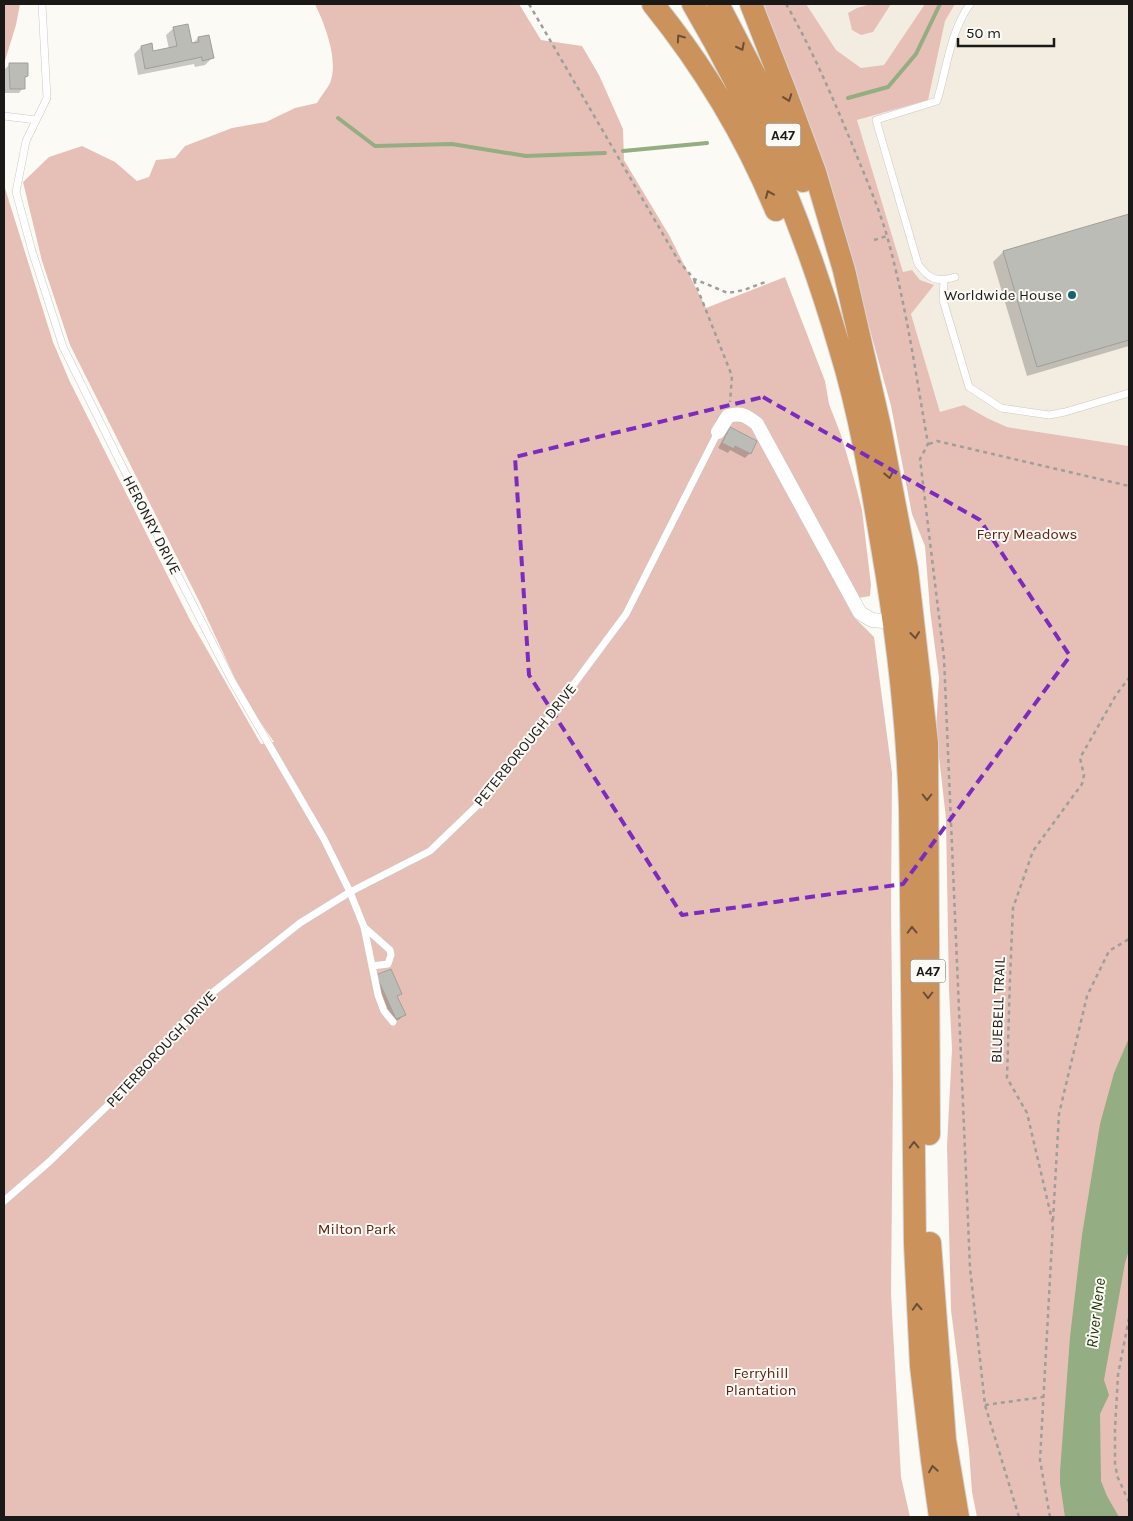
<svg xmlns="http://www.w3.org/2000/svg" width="1133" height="1521" font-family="Karla,sans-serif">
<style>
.built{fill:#f3ede1}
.green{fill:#e6c0b7}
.water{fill:#94ad83}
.shadow{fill:#0003}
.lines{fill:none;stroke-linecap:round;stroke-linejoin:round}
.stream{stroke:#94ad83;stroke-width:4}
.building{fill:#bcbcb7;stroke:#9f9f9a}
.service-casing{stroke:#cac8c3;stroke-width:8}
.minor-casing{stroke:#cac8c3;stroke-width:15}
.trunk-casing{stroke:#d6d6d5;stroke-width:24}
.path{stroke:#9f9e9a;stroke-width:2.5;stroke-dasharray:4 4;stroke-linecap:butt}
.service{stroke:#fff;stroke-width:7}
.minor{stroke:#fff;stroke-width:14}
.trunk{stroke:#cc925c;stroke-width:22}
.oneway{stroke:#6a4f37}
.marked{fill:none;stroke:#7b2cbf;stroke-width:4;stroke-dasharray:10 6;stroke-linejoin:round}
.poi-dot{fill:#15636c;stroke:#fcfaf5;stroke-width:2}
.labels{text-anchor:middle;stroke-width:4;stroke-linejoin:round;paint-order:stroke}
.shield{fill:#fcfaf5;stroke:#5e5c5a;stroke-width:1}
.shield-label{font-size:14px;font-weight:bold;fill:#1a1918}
.poi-label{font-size:15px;fill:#1a1918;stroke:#fcfaf5;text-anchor:end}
.street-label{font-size:15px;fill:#1a1918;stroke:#fcfaf5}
.park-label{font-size:15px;fill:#602113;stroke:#fcfaf5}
.water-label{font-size:16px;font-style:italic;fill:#193102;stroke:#fcfaf5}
</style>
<rect width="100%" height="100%" fill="#fcfaf5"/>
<path class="built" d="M795 4H1129V446L1007 427 987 418 940 412 911 314 920 280 912 270 903 273 857 120Z"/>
<path class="green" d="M4 4H20L16 25 4 64Z
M315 4H519L541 40 582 46 599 75 623 129 624 160 669 235 706 308 785 277 825 381 829 404 841 435 854 479 862 510 871 585 870 596 858 598 856 619 874 637 892 773 891 905 893 1084 891 1294 901 1477 910 1517H4V185L53 342 70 382 190 620 261 744 274 742 244 698 199 601 70 345 42 261 23 182 49 157 82 146 115 162 137 181 149 177 156 160 175 158 185 146 232 128 266 122 295 108 317 103C321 96 327 89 330 83 339 60 325 25 315 4Z
M755 4H806L836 50 861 68 884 65 925 4H955L945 21 928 100 857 120 903 272 912 270 920 280 934 285 911 314 940 412 964 405 987 418 1007 427 1129 446V1517H977L972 1492 969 1450 951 1310 947 1146 952 1049 949 990 946 819 936 730 939 678 930 610 925 546 912 514 891 406 858 287Z
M871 4H891L873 32 861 35 852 30 848 13 857 8Z"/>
<path class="water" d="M1129 1038V1250L1125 1263 1104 1380 1109 1395 1100 1414 1101 1481 1107 1496 1119 1517H1065L1060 1483V1472L1070 1337 1082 1235 1100 1124 1114 1073Z"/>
<path class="shadow" d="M174 28 191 45 198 38 212 58 205 65 195 67 194 64 138 75 134 54 141 47 152 52 169 49 166 35Z
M10 64 26 76 23 79V88L19 93H5V69Z
M1129 215V346L1027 376 993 262 1003 252Z
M730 429 750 453 745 458 730 450 728 453 718 448 726 434Z
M377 976 401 993 396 998 404 1014 400 1019 391 1023 372 981Z"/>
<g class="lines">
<path class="stream" d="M848 98 888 87 916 54 940 4
M338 118 375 146 452 144 526 156 605 153
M623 151 707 143"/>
</g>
<path class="building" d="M188 24 192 43 199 42 198 37 209 35 214 58 202 61V57L145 69 141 46 152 43 153 51 177 46 173 27Z
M9 63H28V76L25 77V89H10Z
M1129 214V340L1037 367 1003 251Z
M730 427 757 441 751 454 735 446 734 449 722 443Z
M391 969 402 994 397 996 406 1015 396 1019 376 975Z"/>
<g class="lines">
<defs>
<path id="service" d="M42 4 47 98 26 141 16 192 32 251 63 347 119 460 232 681 324 839 350 892 364 927 378 995 384 1011 393 1022
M4 116 36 120
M955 277C936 283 929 279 918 264L876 120 937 101C947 68 950 32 970 4
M944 280 943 300 969 387 986 398 1001 408 1049 415 1065 412 1129 393
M364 927 390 950 391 955 388 964 372 966
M4 1201 49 1162 130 1084 207 997 300 923 350 892 430 851 483 800 548 719 626 614 718 432"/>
<path id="minor" d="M718 432 728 416C741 412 747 416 757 424L860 613 872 620 894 622"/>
<path id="trunk" d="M653 4C703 66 746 137 776 210
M693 4C756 111 805 229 840 349 860 414 871 481 882 547 897 633 907 720 910 807L915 1244 921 1366 932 1460 940 1517
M718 4 771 106 803 181
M751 4 785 91 815 172 844 270 880 427 907 569 927 743 929 1134
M930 1243 945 1440 958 1517"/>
</defs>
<use href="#service" class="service-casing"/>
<use href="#minor" class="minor-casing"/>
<use href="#trunk" class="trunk-casing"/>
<path class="path" d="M529 4 678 260 694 279 728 293 744 290 768 281
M786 4C812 49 832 96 852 144 864 174 878 205 887 236 906 304 916 375 928 444L920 459 944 658 970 1268 985 1405 1019 1517
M874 240 887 236
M694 280 732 376 730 402
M929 444 937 441 1129 486
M1053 1220 1059 1114 1087 996 1109 951 1129 939
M1129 1318 1118 1375 1115 1429V1465L1118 1478 1129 1502
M985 1405 1043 1397
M1050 1517 1040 1460 1053 1224 1027 1113 1007 1078 1010 978 1013 908 1033 851 1082 784 1084 775 1080 758 1116 695 1129 678"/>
<use href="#service" class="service"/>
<use href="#minor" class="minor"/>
<use href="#trunk" class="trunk"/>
</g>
<defs><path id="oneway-chevron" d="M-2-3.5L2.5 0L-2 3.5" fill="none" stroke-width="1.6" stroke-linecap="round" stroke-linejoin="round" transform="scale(1.25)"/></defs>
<g class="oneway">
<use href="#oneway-chevron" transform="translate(680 38) rotate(-125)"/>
<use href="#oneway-chevron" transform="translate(741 47) rotate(63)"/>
<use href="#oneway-chevron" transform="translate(788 98) rotate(70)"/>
<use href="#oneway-chevron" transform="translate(769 194) rotate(-113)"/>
<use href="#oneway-chevron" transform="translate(889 475) rotate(79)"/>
<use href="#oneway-chevron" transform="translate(915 635) rotate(84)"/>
<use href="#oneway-chevron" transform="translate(927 797) rotate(90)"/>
<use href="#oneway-chevron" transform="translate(912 930) rotate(-91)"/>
<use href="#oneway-chevron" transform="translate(928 995) rotate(90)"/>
<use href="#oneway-chevron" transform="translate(914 1145) rotate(-91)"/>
<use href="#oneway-chevron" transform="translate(917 1307) rotate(-93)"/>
<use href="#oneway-chevron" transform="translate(933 1469) rotate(-99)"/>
</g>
<path class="marked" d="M763 397 980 520 1070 656 903 884 682 915 529 675 515 457Z"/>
<circle class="poi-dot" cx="1072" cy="295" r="5"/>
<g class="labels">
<g class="shield">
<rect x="765.5" y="123.5" width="35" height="23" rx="4"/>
<rect x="910.5" y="959.5" width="35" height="23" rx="4"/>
</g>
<g class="shield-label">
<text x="783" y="140">A47</text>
<text x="928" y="976">A47</text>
</g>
<g class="poi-label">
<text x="1062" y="300">Worldwide House</text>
</g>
<g class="street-label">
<text transform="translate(152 525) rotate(63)" y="5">HERONRY DRIVE</text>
<text transform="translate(525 745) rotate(-51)" y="5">PETERBOROUGH DRIVE</text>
<text transform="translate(998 1010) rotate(-88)" y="5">BLUEBELL TRAIL</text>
<text transform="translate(161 1049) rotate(-47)" y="5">PETERBOROUGH DRIVE</text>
</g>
<g class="park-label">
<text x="1027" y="539">Ferry Meadows</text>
<text x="357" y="1234">Milton Park</text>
<text x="761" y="1378">Ferryhill<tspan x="761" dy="17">Plantation</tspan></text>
</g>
<g class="water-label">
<text transform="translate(1095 1313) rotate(-83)" y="6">River Nene</text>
</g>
</g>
<rect width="1133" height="1521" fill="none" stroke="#1a1918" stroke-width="10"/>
<path d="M958 38v8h96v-8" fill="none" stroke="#1a1918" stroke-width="2.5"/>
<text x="966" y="38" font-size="15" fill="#1a1918" stroke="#fcfaf5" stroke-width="4" paint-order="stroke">50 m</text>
</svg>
